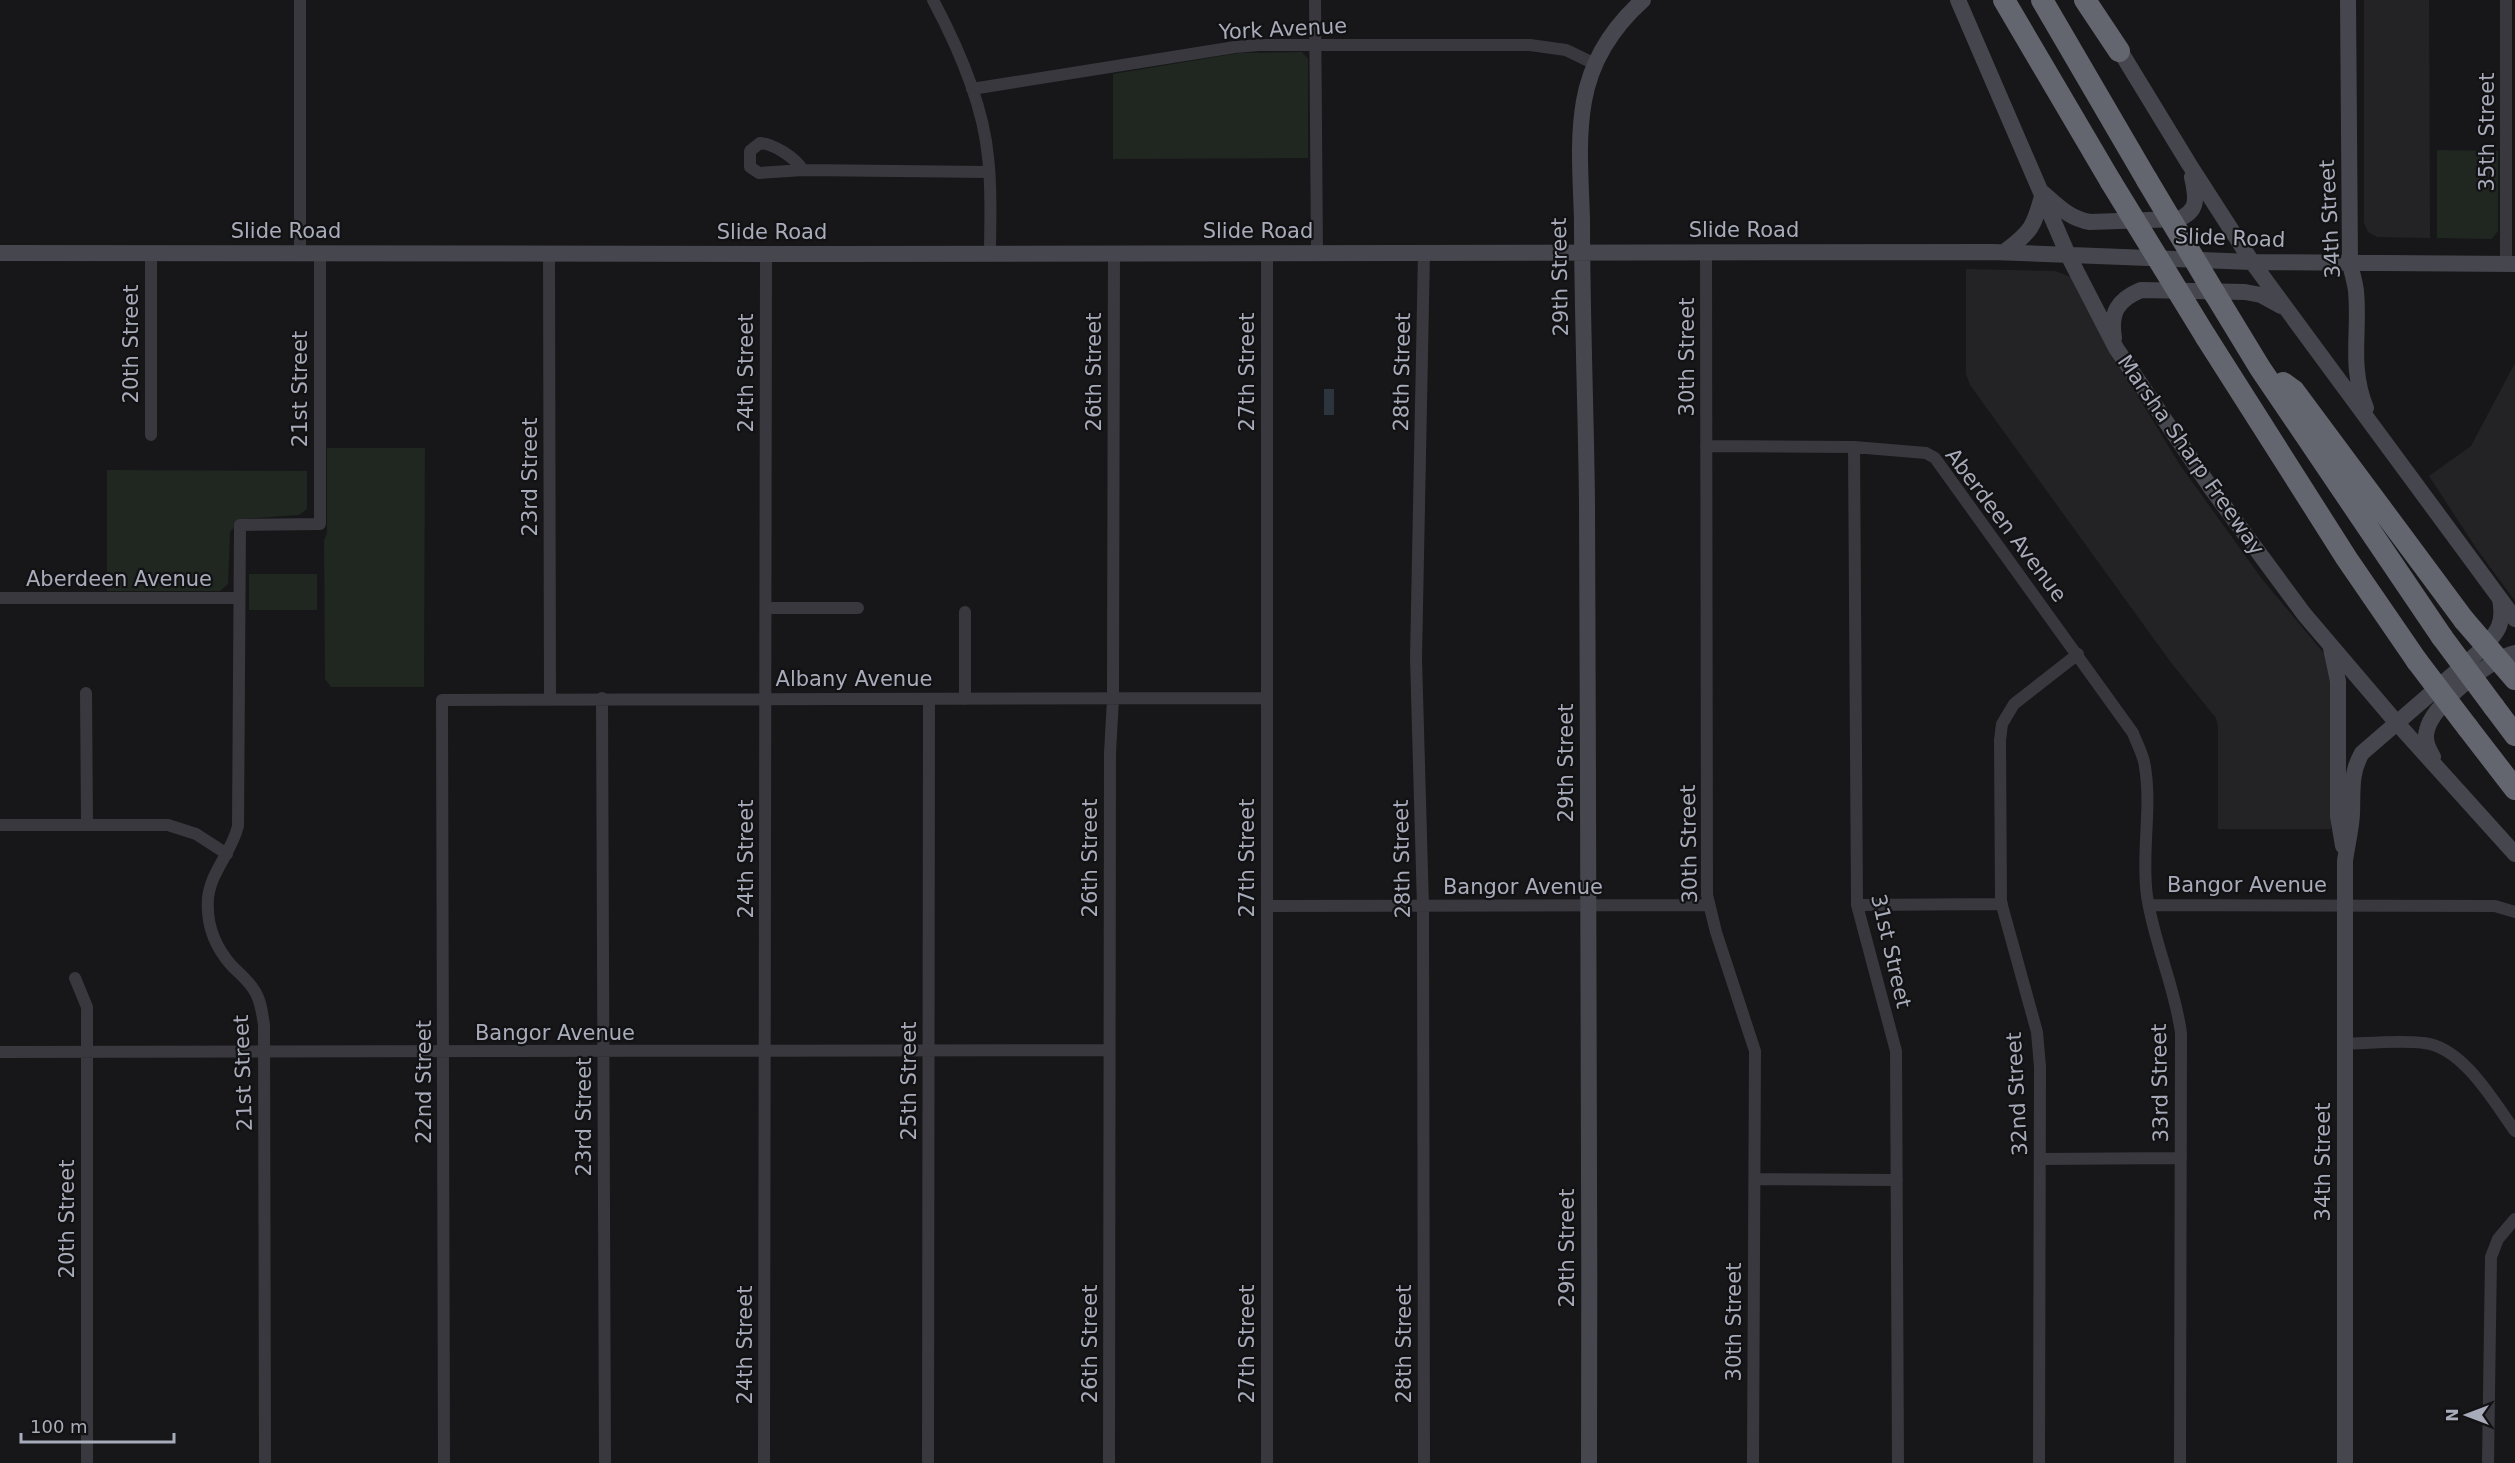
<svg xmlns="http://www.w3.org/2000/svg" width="2515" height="1463" font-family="'DejaVu Sans',sans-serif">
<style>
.built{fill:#232326}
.green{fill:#1f2720}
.water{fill:#2c353e}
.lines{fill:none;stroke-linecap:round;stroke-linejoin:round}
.street{stroke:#38383e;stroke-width:12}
.secondary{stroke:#46474e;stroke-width:16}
.highway{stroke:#63666f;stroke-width:22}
.highway-bridge{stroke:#63666f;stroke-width:22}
.labels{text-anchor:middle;stroke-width:4.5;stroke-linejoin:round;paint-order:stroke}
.street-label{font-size:21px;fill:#a8acba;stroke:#121214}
</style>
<rect width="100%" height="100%" fill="#171719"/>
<path class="built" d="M2364 0H2429L2430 238 2377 237 2368 232 2364 223Z
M1966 269 2055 271 2071 277 2128 380 2180 465 2262 579 2327 657 2332 674 2331 829H2218V726L2216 718 2172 664 1970 385 1966 374Z
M2515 363V601L2476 548 2429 476 2471 446Z"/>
<path class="green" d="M1302 52 1308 59V158L1113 159V74L1239 53Z
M2437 150 2498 151V231L2492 239 2437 238Z
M327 448H425L424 687H331L325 679 324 540 327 533Z
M107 470 307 471V509L299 515 242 519 230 532 228 584 220 591H107Z
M249 574H317V610H249Z"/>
<path class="water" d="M1324 389H1334V415H1324Z"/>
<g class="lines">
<path class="street" d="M933 0C958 47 983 103 988 157 992 189 990 222 990 254
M1315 0 1317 253
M2506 0V264
M972 89 1235 47 1259 45H1530L1566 50 1595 64
M803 170C795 158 775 144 760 143L750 151V167L759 173 803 170 989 172
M1706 252 1707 895 1716 932 1755 1051 1753 1463
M300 254V0
M549 254 550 699
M151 435V253
M1706 446 1854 447 1926 453 1935 458 2133 733C2137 744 2144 756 2145 767 2152 810 2141 854 2147 896 2154 943 2175 987 2181 1033L2180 1463
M1854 447 1857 905 1896 1051 1898 1463
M0 598H238
M766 608H858
M965 612V699
M86 693 87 824
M602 698 605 1463
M0 825H168L196 834 227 854
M1857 905 2002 904
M2149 905 2495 906 2515 912
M1267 906 1708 905
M75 978 87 1007V1463
M2345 1044C2371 1043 2399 1040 2424 1043 2463 1047 2494 1102 2515 1131
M0 1052 1109 1050
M2040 1159 2181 1158
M1755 1179 1897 1180
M265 1463 264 1025C262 1013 261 1000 254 990 248 980 240 974 232 966 215 947 206 924 208 898 211 871 232 852 238 826L240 525 320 524V254
M444 1463 442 700 1266 698
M764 1463 766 254
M928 1463 929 699
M1109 1463 1110 753 1113 699 1114 254
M1267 1463V254
M1424 1463 1423 907 1416 658 1424 253
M2039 1463 2040 1067 2037 1032 2001 902 2000 740 2002 724 2014 704 2078 654
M2488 1463 2491 1257 2498 1239 2515 1219"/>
<path class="secondary" d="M1958 0 2068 255 2116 348 2211 488 2304 614 2396 722 2515 854
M2348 0 2350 264C2352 273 2355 282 2356 291 2360 334 2349 366 2366 408
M2114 41 2189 164 2252 262 2515 619
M2004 252C2032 232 2034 226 2043 193 2058 206 2070 219 2090 222L2178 219C2200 211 2196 196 2192 177
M0 253 837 254 1992 252 2252 262 2515 264
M2114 338C2110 313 2117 300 2141 290L2245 292 2261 295 2281 306
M2331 648 2338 681V816L2343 846
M2433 757C2428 748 2424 740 2427 730 2432 705 2491 658 2515 653
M1589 1463C1590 1143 1588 823 1587 503 1586 409 1582 314 1582 220 1581 181 1577 140 1584 101 1591 61 1613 27 1643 0
M2345 1463V861C2347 846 2351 830 2352 814 2353 792 2350 773 2362 753L2480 651C2497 633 2505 625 2500 599"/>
<path class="highway" d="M2004 0 2111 182
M2042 0 2147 180
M2085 0 2119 51
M2215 294 2260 368 2442 637
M2206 337 2347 559 2417 661
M2283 383 2294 391 2464 620
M2494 707 2515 735
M2468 728 2515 789"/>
<path class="highway-bridge" d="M2147 180 2215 294
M2111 182 2206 337
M2464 620 2515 679
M2442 637 2494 707
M2417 661 2468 728"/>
</g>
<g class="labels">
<g class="street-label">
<text transform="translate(1283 29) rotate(-3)" y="7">York Avenue</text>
<text transform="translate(2487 132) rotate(-90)" y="7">35th Street</text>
<text transform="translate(2330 219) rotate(-93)" y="7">34th Street</text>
<text x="1744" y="237">Slide Road</text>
<text x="286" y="238">Slide Road</text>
<text x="1258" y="238">Slide Road</text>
<text x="772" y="239">Slide Road</text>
<text transform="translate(2230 238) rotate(2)" y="7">Slide Road</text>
<text transform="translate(1560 277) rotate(-91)" y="7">29th Street</text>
<text transform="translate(131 344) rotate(-90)" y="7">20th Street</text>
<text transform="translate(1687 357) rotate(-90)" y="7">30th Street</text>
<text transform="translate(1094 372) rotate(-90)" y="7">26th Street</text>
<text transform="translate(1247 372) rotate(-90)" y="7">27th Street</text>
<text transform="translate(1402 372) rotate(-89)" y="7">28th Street</text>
<text transform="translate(746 373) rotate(-90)" y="7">24th Street</text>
<text transform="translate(300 389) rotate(-90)" y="7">21st Street</text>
<text transform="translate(2191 455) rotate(55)" y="7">Marsha Sharp Freeway</text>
<text transform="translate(530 477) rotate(-90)" y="7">23rd Street</text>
<text transform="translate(2006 525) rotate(53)" y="7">Aberdeen Avenue</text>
<text x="119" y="586">Aberdeen Avenue</text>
<text x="854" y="686">Albany Avenue</text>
<text transform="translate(1566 763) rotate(-90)" y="7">29th Street</text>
<text transform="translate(1689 844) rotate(-91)" y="7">30th Street</text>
<text transform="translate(1090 858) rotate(-90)" y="7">26th Street</text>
<text transform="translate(1247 858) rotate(-90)" y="7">27th Street</text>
<text transform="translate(746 859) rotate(-90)" y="7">24th Street</text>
<text transform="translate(1402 859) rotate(-91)" y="7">28th Street</text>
<text x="2247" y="892">Bangor Avenue</text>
<text x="1523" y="894">Bangor Avenue</text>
<text transform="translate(1891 951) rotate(77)" y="7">31st Street</text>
<text x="555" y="1040">Bangor Avenue</text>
<text transform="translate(243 1073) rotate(-92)" y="7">21st Street</text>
<text transform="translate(909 1081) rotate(-90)" y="7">25th Street</text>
<text transform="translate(424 1082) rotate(-90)" y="7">22nd Street</text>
<text transform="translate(2160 1083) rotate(-91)" y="7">33rd Street</text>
<text transform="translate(2017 1094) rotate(-93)" y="7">32nd Street</text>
<text transform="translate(584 1117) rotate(-90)" y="7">23rd Street</text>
<text transform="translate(2323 1162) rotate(-90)" y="7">34th Street</text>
<text transform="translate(67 1219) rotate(-90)" y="7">20th Street</text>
<text transform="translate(1567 1248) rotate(-90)" y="7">29th Street</text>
<text transform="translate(1734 1322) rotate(-90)" y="7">30th Street</text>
<text transform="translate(1090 1344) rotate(-90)" y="7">26th Street</text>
<text transform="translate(1247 1344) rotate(-90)" y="7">27th Street</text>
<text transform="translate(1404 1344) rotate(-90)" y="7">28th Street</text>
<text transform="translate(745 1345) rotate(-90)" y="7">24th Street</text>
</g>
</g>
<g transform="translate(2467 1415) rotate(270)" stroke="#121214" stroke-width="4.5" paint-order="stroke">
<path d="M0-4.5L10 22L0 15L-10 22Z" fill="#a8acba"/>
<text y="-9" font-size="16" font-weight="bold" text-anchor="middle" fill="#a8acba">N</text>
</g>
<path d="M21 1433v9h153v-9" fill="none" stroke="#a8acba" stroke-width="3"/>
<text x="30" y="1433" font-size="18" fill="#a8acba" stroke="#121214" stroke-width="4.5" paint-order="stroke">100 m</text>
</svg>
